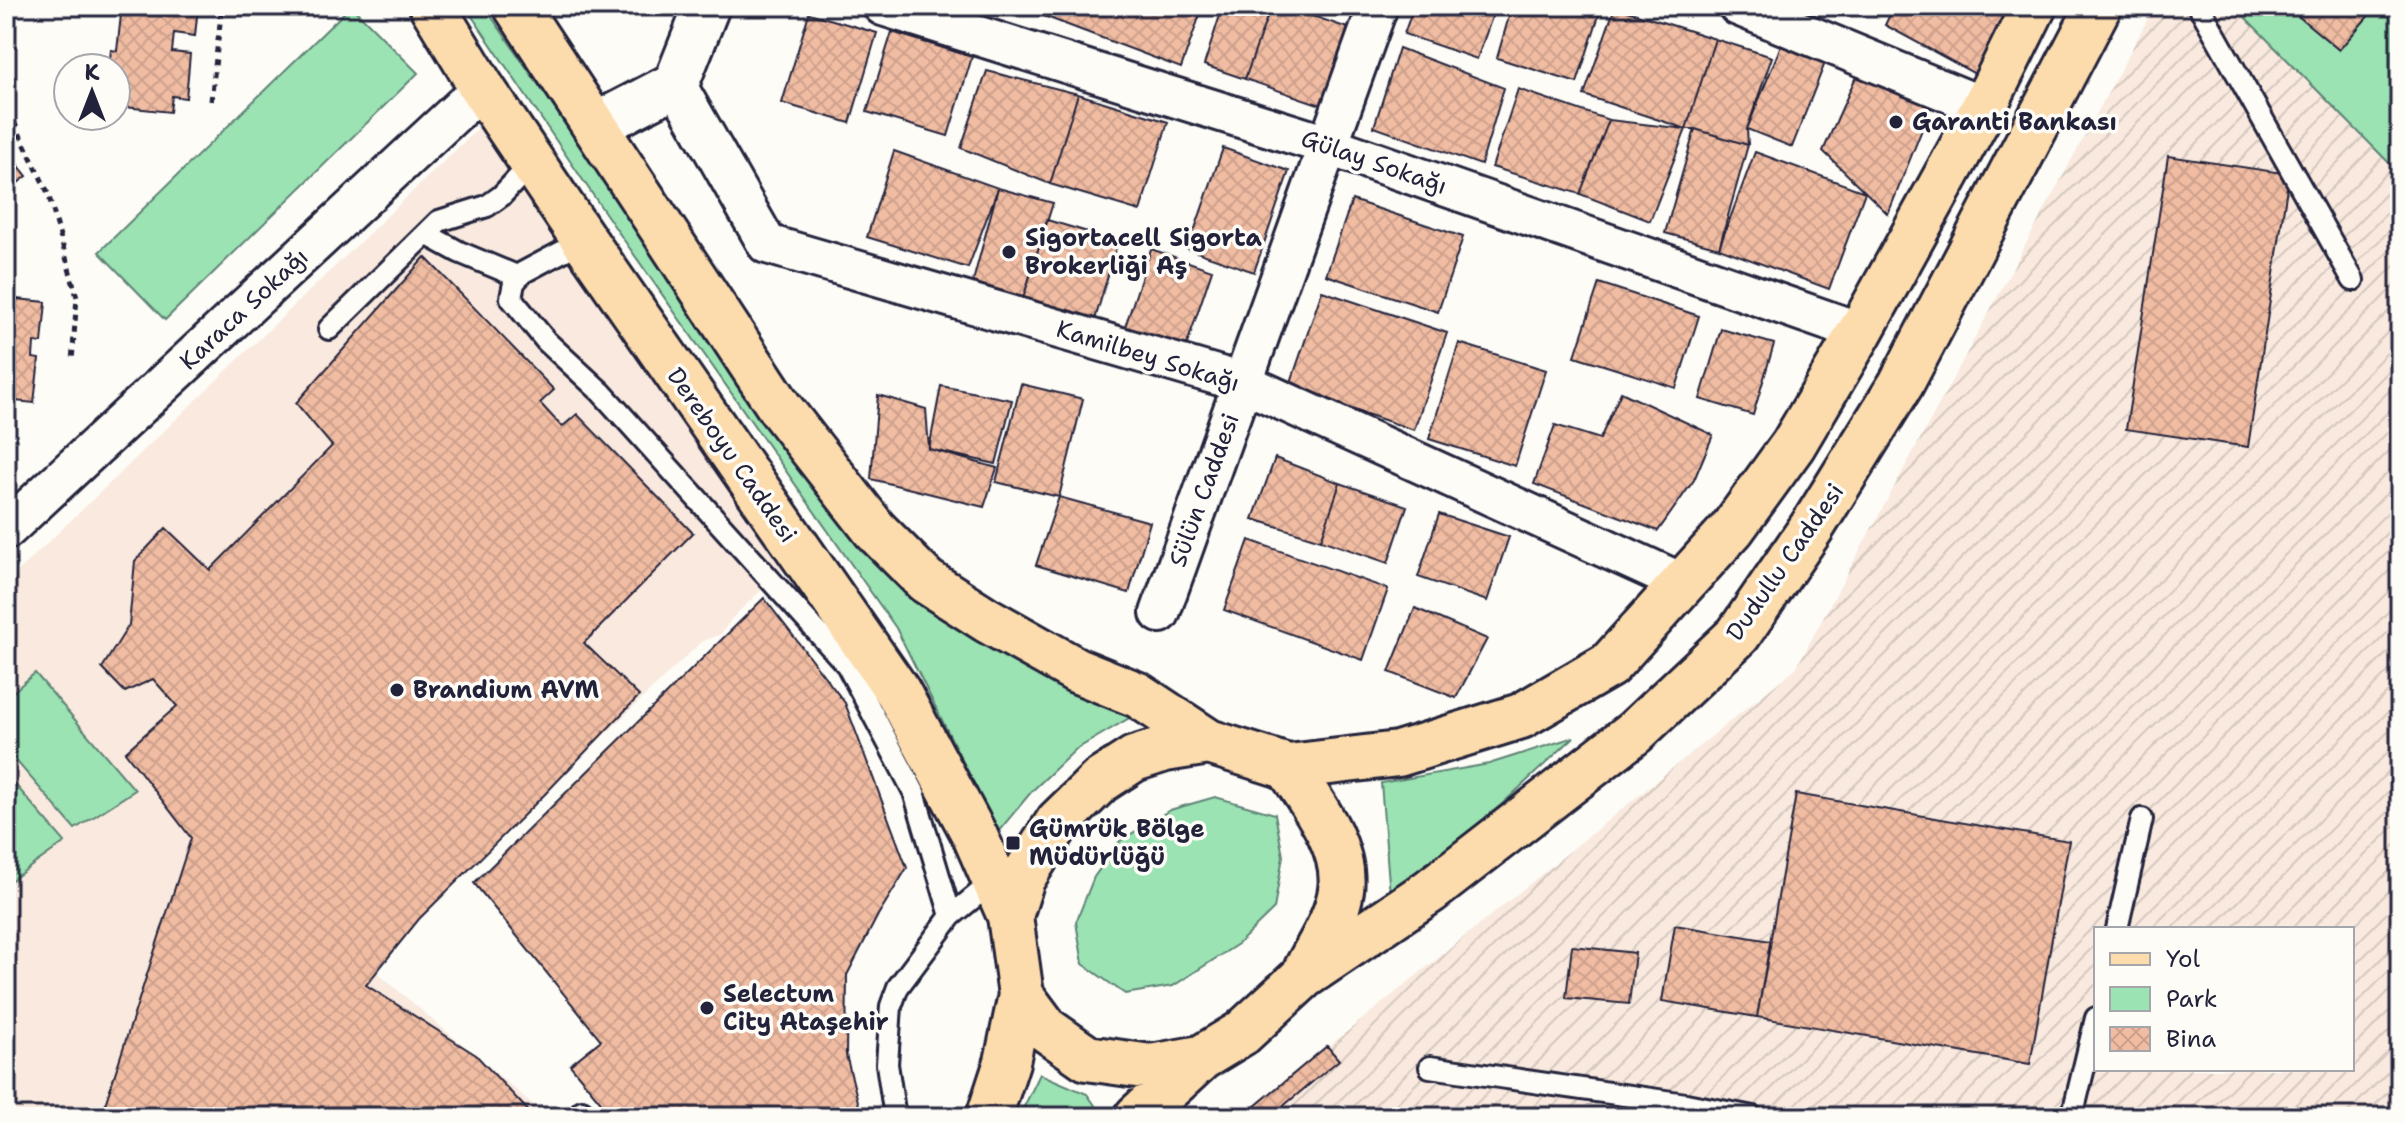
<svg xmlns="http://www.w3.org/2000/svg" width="2406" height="1123" font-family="'Shantell Sans',sans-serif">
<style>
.built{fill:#f9e9de}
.industrial{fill:url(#industrial-furrows);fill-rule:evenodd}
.green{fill:#9be3b2;stroke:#5e8276;stroke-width:2}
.water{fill:url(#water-waves);stroke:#6394a5;stroke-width:2}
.building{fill:url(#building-cross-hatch);stroke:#22223b;stroke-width:2}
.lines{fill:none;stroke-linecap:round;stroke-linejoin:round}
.lane-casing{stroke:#22223b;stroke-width:26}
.street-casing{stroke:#22223b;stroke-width:44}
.secondary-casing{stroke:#22223b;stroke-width:50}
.primary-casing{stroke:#22223b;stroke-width:50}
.path{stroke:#22223b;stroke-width:5;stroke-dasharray:6 6;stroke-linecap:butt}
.lane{stroke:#fdfcf7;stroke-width:20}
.street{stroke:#fdfcf7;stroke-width:38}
.secondary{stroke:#fdfcf7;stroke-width:44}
.primary{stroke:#fcdcac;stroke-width:44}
.poi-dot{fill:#22223b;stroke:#fdfcf7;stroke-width:3}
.labels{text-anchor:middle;stroke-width:7;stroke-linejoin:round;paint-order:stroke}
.poi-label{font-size:24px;font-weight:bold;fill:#22223b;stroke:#fdfcf7;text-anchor:start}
.street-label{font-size:24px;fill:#22223b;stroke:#fdfcf7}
</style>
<defs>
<pattern id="industrial-furrows" width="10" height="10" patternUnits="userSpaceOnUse" patternTransform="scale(2)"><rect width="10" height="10" fill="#f9e9de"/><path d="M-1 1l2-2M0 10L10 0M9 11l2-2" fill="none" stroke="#d5c8bf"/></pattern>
<pattern id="water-waves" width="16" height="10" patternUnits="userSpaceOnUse" patternTransform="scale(2)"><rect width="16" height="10" fill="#8fe0eb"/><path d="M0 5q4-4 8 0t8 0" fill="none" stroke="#7bc0ca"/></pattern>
<pattern id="building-cross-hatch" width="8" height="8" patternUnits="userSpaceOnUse" patternTransform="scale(2)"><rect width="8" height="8" fill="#f0bca2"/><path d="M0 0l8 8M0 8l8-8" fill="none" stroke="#cea18c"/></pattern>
</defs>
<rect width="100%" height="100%" fill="#fdfcf7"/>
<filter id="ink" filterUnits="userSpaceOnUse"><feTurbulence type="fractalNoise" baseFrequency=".0125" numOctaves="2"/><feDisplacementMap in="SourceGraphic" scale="16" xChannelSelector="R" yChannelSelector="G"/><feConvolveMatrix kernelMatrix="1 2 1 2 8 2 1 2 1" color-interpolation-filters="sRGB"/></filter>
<g filter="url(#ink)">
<path class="built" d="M487 120 792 561 732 618 721 634 701 642 599 740 370 967 548 1117H6V583Z"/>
<path class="industrial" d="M2155 6H2234L2400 174V1117H1242L1796 668ZM2096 929H2352V1069H2096Z"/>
<path class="green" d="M351 6 418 73 165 320 99 252Z
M465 6H484L787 444 920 595 1136 714 1075 750 1032 791 998 832 896 628 612 223Z
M2234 6H2400V174Z
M35 673 135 790 75 829 6 749V698Z
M1574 737 1501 805 1390 895 1381 783 1489 764Z
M6 774 65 842 6 884Z
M1215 797 1275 814 1283 856 1274 909 1238 944 1173 986 1125 994 1083 964 1076 922 1094 877 1120 841 1170 810Z
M1040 1074 1087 1094 1099 1111 1091 1117H1019Z"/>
<path class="water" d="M6 6H17L12 36 6 35Z"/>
<path class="building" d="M122 6H198L195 36 174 33 172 52 190 54 186 98 172 96 170 112 116 106V68H109L111 50 117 51Z
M1007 6H1046L1044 16Z
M1046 6H1203L1181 68 1044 16Z
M1223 6H1271L1245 79 1204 65Z
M1271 6H1284L1348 28 1321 105 1245 79Z
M1414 6H1496L1477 59 1404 34Z
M1512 6H1602L1577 83 1497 58Z
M1894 6H2015L1975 74 1885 25Z
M2286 6H2377L2339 50Z
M1615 7 1715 39 1686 129 1584 95Z
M809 13 877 33 850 123 782 103Z
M892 32 972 57 948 136 867 112Z
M1784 38 1828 55 1792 147 1747 129Z
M1715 39 1772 57 1747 129 1748 145 1695 129H1686Z
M1399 48 1504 88 1481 165 1374 127Z
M1862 63 1935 97 1888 214 1823 151Z
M987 71 1078 94 1050 184 961 148Z
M1518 89 1609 120 1580 194 1492 167Z
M1078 94 1168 122 1140 211 1050 184Z
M1609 120 1686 129 1650 221 1580 194Z
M1695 129 1748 145 1719 248 1665 233Z
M1223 148 1289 171 1254 272 1188 249Z
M6 150 27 176 6 192Z
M894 151 998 188 968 268 867 237Z
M1755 152 1865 192 1829 289 1719 248Z
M2168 156 2289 174 2248 447 2126 429Z
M998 188 1053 203 1022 302 972 285Z
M1352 200 1463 237 1438 312 1326 275Z
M1047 220 1118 241 1094 323 1022 302Z
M1151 249 1212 270 1184 353 1123 333Z
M425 257 554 390 540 403 562 427 577 414 693 533 584 643 639 696 544 795 419 919 366 985 476 1055 534 1117H101L191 838 125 752 177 706 153 679 125 692 102 668 129 625 135 561 166 528 210 570 332 446 296 403Z
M1599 283 1699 316 1676 388 1575 356Z
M1322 291 1447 333 1414 430 1289 388Z
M6 298 46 302 42 343 34 342 33 358 39 359 34 403 6 400Z
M1721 329 1774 344 1753 415 1700 399Z
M1459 343 1546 370 1515 466 1429 439Z
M1021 384 1083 399 1059 497 996 482Z
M941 386 1012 400 996 464 929 449Z
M1621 392 1713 435 1694 480 1658 531 1534 484 1555 425 1600 439Z
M878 395 926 409 929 449 997 468 984 507 871 479Z
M1275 458 1340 483 1321 540 1253 519Z
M1340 483 1407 506 1388 563 1321 540Z
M1059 497 1150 522 1129 593 1036 565Z
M1439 514 1509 537 1487 601 1418 577Z
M1249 540 1388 589 1363 660 1224 610Z
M764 598 845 703 907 868 878 915 847 975 846 1055 862 1117H613L570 1065 601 1040 474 883Z
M1415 608 1487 639 1456 698 1389 672Z
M1796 794 2069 841 2030 1064 1757 1017Z
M1675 925 1771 941 1757 1017 1662 1001Z
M1572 946 1635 953 1629 1004 1566 998Z
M1327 1046 1339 1060 1270 1117H1242Z"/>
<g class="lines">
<defs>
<path id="lane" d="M2199 6 2353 280
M426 234 459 252 519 277
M584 240 522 273 514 283 511 298 546 341 601 392 847 665 914 792 951 916
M329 329 439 221 487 206 501 196 532 163
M2117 929 2142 819
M1430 1067 1686 1104 1753 1117
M582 1111 586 1117
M895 1117 887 1064 891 1006 898 987 951 916 995 880
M2072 1117 2096 1018"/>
<path id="street" d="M883 6 1327 145 1860 332
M1738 6 1984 107
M676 84 767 244 1244 383 1682 583
M6 530 482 88
M1160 613 1378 6"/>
<path id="secondary" d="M595 126 676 84 707 6"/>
<path id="primary" d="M432 6 482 88 584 240 898 692 975 836 1010 916
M516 6 780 408 875 530 926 581 987 620 1076 670 1138 695 1209 742
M1288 767C1311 802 1347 846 1341 890 1337 919 1319 945 1306 970
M1021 995 1047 1030 1087 1058 1151 1067 1201 1058
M989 1117 1007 1062 1021 995 1010 916 1022 879 1058 822 1100 781 1134 759 1165 749 1209 742 1288 767 1398 754 1521 716 1609 665 1732 529 1793 445 1860 332 1984 107 2034 6
M1137 1117 1201 1058 1242 1033 1304 976 1430 891 1635 732 1738 635 1812 527 1901 384 2099 6"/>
</defs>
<use href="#lane" class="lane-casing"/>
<use href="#street" class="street-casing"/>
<use href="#secondary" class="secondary-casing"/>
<use href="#primary" class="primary-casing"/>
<path class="path" d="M211 101 222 6
M6 114 13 120 48 193 77 297 72 361"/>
<use href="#lane" class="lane"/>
<use href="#street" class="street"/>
<use href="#secondary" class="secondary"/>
<use href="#primary" class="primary"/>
</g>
</g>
<g class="poi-dot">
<circle cx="1896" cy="122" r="8"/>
<circle cx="1009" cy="252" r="8"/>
<circle cx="397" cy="690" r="8"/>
<rect x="1005" y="835" width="16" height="16" rx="4"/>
<circle cx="707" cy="1008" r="8"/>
</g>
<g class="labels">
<g class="poi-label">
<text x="1912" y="130">Garanti Bankası</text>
<text x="1025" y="246">Sigortacell Sigorta<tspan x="1025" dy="28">Brokerliği Aş</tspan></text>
<text x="413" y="698">Brandium AVM</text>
<text x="1029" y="837">Gümrük Bölge<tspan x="1029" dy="28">Müdürlüğü</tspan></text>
<text x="723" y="1002">Selectum<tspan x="723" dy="28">City Ataşehir</tspan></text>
</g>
<g class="street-label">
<text transform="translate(1374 162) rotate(19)" y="8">Gülay Sokağı</text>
<text transform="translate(244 309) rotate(-43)" y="8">Karaca Sokağı</text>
<text transform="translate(1148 356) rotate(17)" y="8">Kamilbey Sokağı</text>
<text transform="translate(732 455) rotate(55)" y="8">Dereboyu Caddesi</text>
<text transform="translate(1204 490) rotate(-70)" y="8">Sülün Caddesi</text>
<text transform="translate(1785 562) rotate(-55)" y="8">Dudullu Caddesi</text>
</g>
</g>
<rect width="2406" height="1123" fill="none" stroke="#fdfcf7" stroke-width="32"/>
<rect x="16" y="16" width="2374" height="1091" fill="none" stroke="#22223b" stroke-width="3" filter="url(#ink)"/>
<rect x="2094" y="927" width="260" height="144" fill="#fdfcf7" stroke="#a5a5ac" stroke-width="2"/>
<rect x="2110" y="953" width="40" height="12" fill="#fcdcac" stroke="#a5a5ac" stroke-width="2"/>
<text x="2166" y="967" font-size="24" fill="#22223b">Yol</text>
<rect x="2110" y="987" width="40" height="24" fill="#9be3b2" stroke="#a5a5ac" stroke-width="2"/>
<text x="2166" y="1007" font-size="24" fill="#22223b">Park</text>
<rect x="2110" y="1027" width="40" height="24" fill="url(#building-cross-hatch)" stroke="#a5a5ac" stroke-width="2"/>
<text x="2166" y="1047" font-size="24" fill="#22223b">Bina</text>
<g transform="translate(92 92)"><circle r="38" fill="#fdfcf7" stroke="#a5a5ac" stroke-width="2"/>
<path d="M0-6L14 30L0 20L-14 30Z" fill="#22223b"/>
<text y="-12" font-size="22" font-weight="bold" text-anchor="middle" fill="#22223b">K</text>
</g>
</svg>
